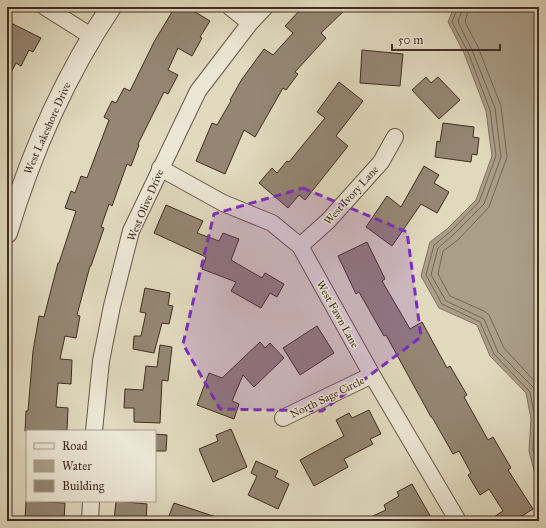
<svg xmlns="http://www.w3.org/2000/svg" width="546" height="528" font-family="'IM FELL Great Primer',serif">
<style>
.water{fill:#aa9e89;stroke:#80705f}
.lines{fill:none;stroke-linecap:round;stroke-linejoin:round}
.shore{stroke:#766555;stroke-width:1}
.building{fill:#948673;stroke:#412c21}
.minor-casing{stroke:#695748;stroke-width:18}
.tertiary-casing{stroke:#695748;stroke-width:22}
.minor{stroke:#ebe6d5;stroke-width:16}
.tertiary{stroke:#ebe6d5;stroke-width:20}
.marked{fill:#7b2cbf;fill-opacity:0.2;stroke:#7b2cbf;stroke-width:3;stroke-dasharray:8 5;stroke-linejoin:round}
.labels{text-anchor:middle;stroke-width:3;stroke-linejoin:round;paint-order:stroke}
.street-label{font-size:11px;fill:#412c21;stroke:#ebe6d5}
</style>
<rect width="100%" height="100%" fill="#e0d9be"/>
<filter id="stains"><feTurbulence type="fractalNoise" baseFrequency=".005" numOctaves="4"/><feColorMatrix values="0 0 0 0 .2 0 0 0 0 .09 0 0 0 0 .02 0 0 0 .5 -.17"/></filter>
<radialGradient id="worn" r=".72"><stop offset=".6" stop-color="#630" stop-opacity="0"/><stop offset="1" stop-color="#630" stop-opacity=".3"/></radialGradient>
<path class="water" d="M454 7H539V490L529 451 531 419 526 393 490 356 477 325 439 308 421 276 430 242 447 229 476 200 492 156 486 111 464 53 448 22Z"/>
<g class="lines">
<path class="shore" d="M458 7 452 22 468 52 490 110 496 156 479 202 450 232 434 245 426 275 442 304 480 322 494 354 530 392 535 418 533 450 539 475
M463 7 458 22 472 50 495 108 501 157 484 204 453 235 438 248 431 275 446 301 484 319 498 352 534 388 539 414
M469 7 465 22 478 47 501 106 507 157 489 207 458 240 443 251 438 274 450 296 484 311 489 315 504 348 539 386"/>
</g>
<path class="building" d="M175 7H187L210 21 200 37 202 38 192 56 178 48 168 70 178 75 168 94 164 92 138 144 139 145 131 166 127 164 112 206 109 204 101 227 104 228 91 266H90L77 315 80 316 76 338 65 336 60 359 72 360 71 384 58 383 56 407 68 408 67 430 25 431 26 411H28L33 351 39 316 44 317 58 263H59L76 211 65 208 71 191 75 193 81 176 87 178 109 120 104 117 112 101 116 103 124 88 130 91 154 42Z
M303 7H348L321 33 326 38 295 72 298 74 286 90 283 88 255 137 244 130 225 174 196 161 212 123 217 125 231 101 230 100 242 79 264 49 273 55 293 33 285 26Z
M7 21 41 38 33 52 29 50 21 66 16 63 7 80Z
M362 50 403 54 400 86 360 83Z
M426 77 431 83 438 77 460 100 439 119 412 90Z
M339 82 363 101 336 136 348 146 305 200 299 195 288 208 259 183 272 168 277 173 287 161 289 162 325 118 317 112Z
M443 123 474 127 473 137 479 138 477 155 472 154 471 162 435 157 437 141 440 142Z
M424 166 439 175 434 183 449 192 437 213 421 204 392 246 366 227 387 196 401 207Z
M166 205 203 221 197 233 219 241 223 233 239 239 231 260 262 278 265 273 284 284 277 297 270 293 261 308 231 291 236 282 202 269 206 257 154 233Z
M367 242 385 279 382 281 410 329 422 322 447 368 450 366 467 395 464 397 488 440 493 437 511 468 508 470 533 509 514 521H488L503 511 489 489 480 495 468 475 471 473 459 451 453 454 432 417H431L386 335 384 336 359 292 356 294 338 256Z
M145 288 170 293 168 305 173 306 169 324 162 323 154 353 133 349 134 336H141L146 313 140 312Z
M317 326 334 353 300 375 283 348Z
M260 342 265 348 270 343 284 358 254 387 243 375 232 401 239 404 234 419 197 405 209 373 222 378Z
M160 345 172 347 168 381 162 380 160 423 134 422V408H124L125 389 143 390 146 366 157 367Z
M369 410 381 434 370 439 373 444 344 459 348 467 314 486 300 460 344 436 336 420 349 413 352 418Z
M231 429 247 467 213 482 199 449 218 441 216 435Z
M155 434 167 435 166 451H155Z
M256 461 278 471 275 477 289 484 278 509 248 495 257 476 251 473Z
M412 484 433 521H362L386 510 384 505 399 496 397 492Z
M26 501 65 503 64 521H25Z
M116 501 147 504 146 521H114Z
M174 503 222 519V521H167Z"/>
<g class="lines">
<defs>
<path id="minor" d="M45 7 91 36
M230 7 250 23
M160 168 223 203 272 223 300 246 372 375 458 521
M300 246 328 221 381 162 395 137
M283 418 372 375
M94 431 101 361 112 306 131 231 198 91 250 23 265 7
M90 521 91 501"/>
<path id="tertiary" d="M7 233C31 153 65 76 111 7"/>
</defs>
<use href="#minor" class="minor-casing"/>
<use href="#tertiary" class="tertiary-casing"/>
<use href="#minor" class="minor"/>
<use href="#tertiary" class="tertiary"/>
</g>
<path class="marked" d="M303 188 407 232 421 337 322 411 220 409 183 344 214 214Z"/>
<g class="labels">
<g class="street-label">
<text transform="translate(47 128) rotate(-66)" y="4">West Lakeshore Drive</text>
<text transform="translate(351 195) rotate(-48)" y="4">West Ivory Lane</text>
<text transform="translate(145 205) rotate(-67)" y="4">West Olive Drive</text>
<text transform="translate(338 314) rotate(61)" y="4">West Fawn Lane</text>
<text transform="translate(327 397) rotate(-26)" y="4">North Sage Circle</text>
</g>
</g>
<rect width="546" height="528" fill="none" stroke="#e0d9be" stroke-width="24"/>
<rect x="8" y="8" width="530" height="512" fill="none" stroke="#412c21" stroke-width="2"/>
<rect x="12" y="12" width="522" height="504" fill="none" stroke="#412c21"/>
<rect x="26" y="430" width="130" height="72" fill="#ebe6d5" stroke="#a79c8d"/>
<rect x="34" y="443" width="20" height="6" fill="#ebe6d5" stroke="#a79c8d"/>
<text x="62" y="450" font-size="12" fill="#412c21">Road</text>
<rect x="34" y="460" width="20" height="12" fill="#aa9e89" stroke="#a79c8d"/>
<text x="62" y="470" font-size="12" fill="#412c21">Water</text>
<rect x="34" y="480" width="20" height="12" fill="#948673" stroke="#a79c8d"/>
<text x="62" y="490" font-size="12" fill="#412c21">Building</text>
<path d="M392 44v6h108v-6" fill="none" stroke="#412c21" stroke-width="2"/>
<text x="398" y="44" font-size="12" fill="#412c21" stroke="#ebe6d5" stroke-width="3" paint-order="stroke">50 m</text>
<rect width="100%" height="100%" filter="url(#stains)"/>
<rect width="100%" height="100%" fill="url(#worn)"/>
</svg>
